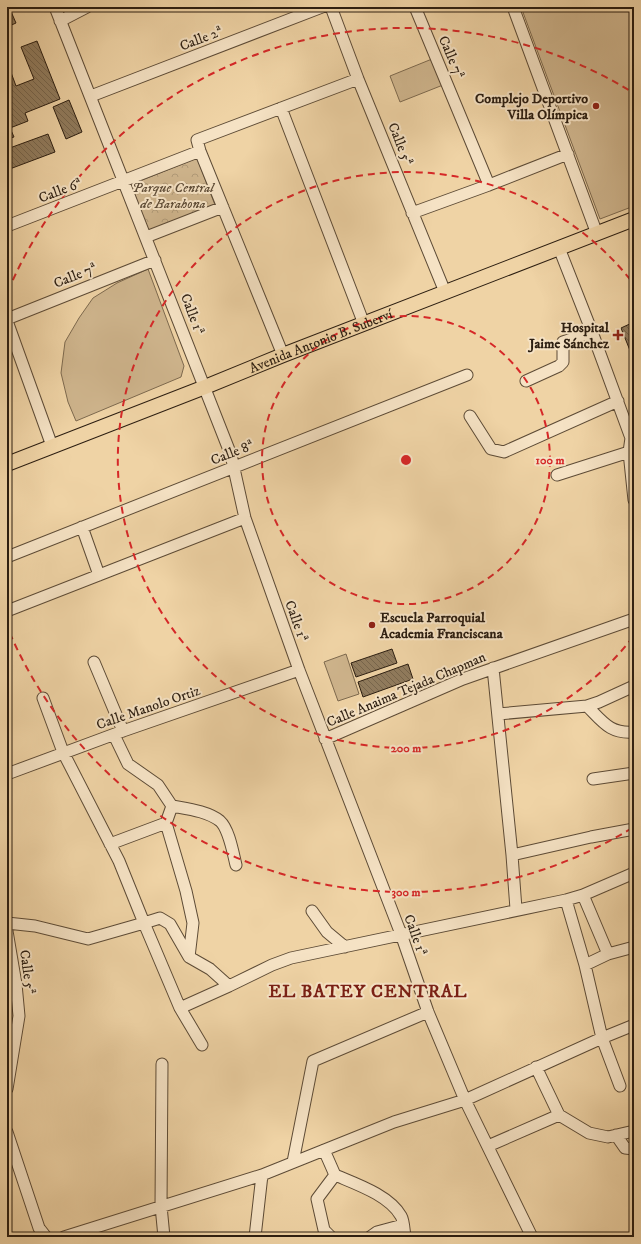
<svg xmlns="http://www.w3.org/2000/svg" width="641" height="1244" font-family="'IM FELL DW Pica',serif">
<style>
.park{fill:url(#park-crowns);stroke:#7d694e}
.pitch{fill:#ceb48c;stroke:#7d694e}
.building{fill:url(#building-back-hatch);stroke:#2c1e11}
.lines{fill:none;stroke-linecap:round;stroke-linejoin:round}
.minor-casing{stroke:#5d4b36;stroke-width:13}
.major-casing{stroke:#2c1e11;stroke-width:16}
.minor{stroke:#f5e2c4;stroke-width:11}
.major{stroke:#efd3a5;stroke-width:14}
.ring{fill:none;stroke:#d62828;stroke-width:2;stroke-dasharray:7 5}
.poi-dot{fill:#8f2418;stroke:#f5e2c4;stroke-width:1.5}
.labels{text-anchor:middle;stroke-width:4;stroke-linejoin:round;paint-order:stroke}
.street-label{font-size:14px;fill:#2c1e11;stroke:#f5e2c4}
.poi-label{font-size:14px;font-weight:bold;fill:#2c1e11;stroke:#f5e2c4;text-anchor:end}
.park-label{font-size:14px;font-style:italic;fill:#5d4b36;stroke:#f5e2c4}
.district-label{font-size:18px;font-weight:bold;letter-spacing:1px;fill:#7a1f14;stroke:#f5e2c4}
.centre{fill:#d62828;stroke:#f5e2c4;stroke-width:2}
.ring-label{font-size:12px;text-anchor:middle;font-weight:bold;fill:#d62828;stroke:#f5e2c4;stroke-width:4;stroke-linejoin:round;paint-order:stroke}
</style>
<defs>
<pattern id="park-crowns" width="20" height="18" patternUnits="userSpaceOnUse"><rect width="20" height="18" fill="#ceb48c"/><path d="M2 6a3 3 0 1 1 6 0M12 15a3 3 0 1 1 6 0" fill="none" stroke="#b19a78"/></pattern>
<pattern id="building-back-hatch" width="6" height="6" patternUnits="userSpaceOnUse"><rect width="6" height="6" fill="#917c5e"/><path d="M-1 5l2 2M0 0l6 6M5-1l2 2" fill="none" stroke="#77654c"/></pattern>
</defs>
<rect width="100%" height="100%" fill="#efd3a5"/>
<filter id="stains"><feTurbulence type="fractalNoise" baseFrequency=".005" numOctaves="4"/><feColorMatrix values="0 0 0 0 .2 0 0 0 0 .09 0 0 0 0 .02 0 0 0 .5 -.17"/></filter>
<radialGradient id="worn" r=".72"><stop offset=".6" stop-color="#630" stop-opacity="0"/><stop offset="1" stop-color="#630" stop-opacity=".3"/></radialGradient>
<path class="park" d="M197 158 215 205 149 231 130 185Z"/>
<path class="pitch" d="M521 7H634V206L600 219Z
M432 59 443 85 400 102 390 76Z
M148 269 184 366 181 377 76 421 68 402 61 373 65 342 79 318 93 298 117 283Z
M346 654 359 694 338 701 324 662Z"/>
<path class="building" d="M7 7H9L16 23 7 27Z
M37 41 60 99 25 113 28 121 10 128 14 137 7 139V67H9L16 86 34 79 21 47Z
M69 100 82 132 66 139 53 107Z
M48 134 55 152 7 170V149Z
M634 322V352L631 353 621 328Z
M392 649 397 663 356 677 351 663Z
M408 664 413 679 363 697 358 682Z"/>
<g class="lines">
<defs>
<path id="minor" d="M55 7 231 455 245 518 299 670 401 934 428 1012 465 1100 532 1237
M331 7 358 79 445 292
M415 7 489 185
M513 7 597 234
M60 21 87 7
M91 96 322 7
M281 108 364 324
M412 213 489 185 568 154
M7 226 200 151
M146 237 223 207
M559 248 592 332 631 438 629 452 634 500
M7 319 155 260
M7 321 52 446
M283 355 200 151 197 140 358 79
M526 381 559 366 563 362V342L592 332
M470 416 491 449 504 452 618 401
M557 475 629 452
M82 527 99 575
M7 557 467 375
M7 611 245 518
M94 662 123 731
M493 668 512 855 516 909
M587 706C603 722 610 734 634 732
M498 714 587 706 599 702 634 686
M114 735 128 764 158 785 172 806C188 809 207 811 220 821 229 829 233 853 236 865
M325 739 463 679 634 619
M7 774 123 731 299 670
M593 779 634 773
M172 806 166 823 186 891 193 923 189 957
M110 844 166 823
M512 855 591 837 634 829
M583 895 608 954
M566 900 585 965 602 1038 620 1086
M312 911 327 932 345 947
M7 923 35 926 88 939 144 923 119 861 63 752 43 698
M7 931 16 984 19 1016 7 1089
M585 965 608 954 634 947
M180 1008 229 986
M202 1045 180 1008 144 923 160 918 170 924 189 957 210 969 229 986 272 965 291 958 566 900 583 895 634 873
M162 1064 161 1206 164 1237
M536 1067 559 1115 589 1133 608 1137 634 1131
M7 1132 39 1228 46 1237
M616 1135 625 1148 634 1149
M488 1146 559 1115
M324 1150 335 1175C356 1184 389 1195 401 1216 404 1221 404 1231 405 1237
M293 1162 313 1061 428 1012
M64 1237 262 1175 394 1122 465 1100 602 1038 634 1025
M255 1237 262 1175
M331 1237 324 1230 317 1199 335 1175
M370 1237 377 1232 403 1225"/>
<g id="major">
<path id="s1" d="M7 464 205 387 283 355 634 219"/>
</g>
</defs>
<use href="#minor" class="minor-casing"/>
<use href="#major" class="major-casing"/>
<use href="#minor" class="minor"/>
<use href="#major" class="major"/>
</g>
<g class="ring">
<circle cx="406" cy="460" r="144"/>
<path d="M633 637A288 288 0 1 1 633 283"/>
<path d="M632 828A432 432 0 0 1 8 629M8 291A432 432 0 0 1 632 92"/>
</g>
<g class="poi-dot">
<circle cx="596" cy="106" r="4"/>
<path d="M616 329h4v4h4v4h-4v4h-4v-4h-4v-4h4z"/>
<circle cx="372" cy="625" r="4"/>
</g>
<g class="labels">
<g class="street-label">
<text transform="translate(201 38) rotate(-21)" y="5">Calle 2ª</text>
<text transform="translate(452 57) rotate(67)" y="5">Calle 7ª</text>
<text transform="translate(401 144) rotate(68)" y="5">Calle 5ª</text>
<text transform="translate(60 190) rotate(-21)" y="5">Calle 6ª</text>
<text transform="translate(75 275) rotate(-22)" y="5">Calle 7ª</text>
<text transform="translate(193 314) rotate(69)" y="5">Calle 1ª</text>
<text dy="5" stroke="none"><textPath href="#s1" startOffset="337">Avenida Antonio B. Suberví</textPath></text>
<text transform="translate(232 452) rotate(-22)" y="5">Calle 8ª</text>
<text transform="translate(297 621) rotate(70)" y="5">Calle 1ª</text>
<text transform="translate(406 689) rotate(-23)" y="5">Calle Anaima Tejada Chapman</text>
<text transform="translate(148 707) rotate(-19)" y="5">Calle Manolo Ortiz</text>
<text transform="translate(416 935) rotate(70)" y="5">Calle 1ª</text>
<text transform="translate(28 972) rotate(82)" y="5">Calle 5ª</text>
</g>
<g class="poi-label">
<text x="588" y="103">Complejo Deportivo<tspan x="588" dy="16">Villa Olímpica</tspan></text>
<text x="609" y="332">Hospital<tspan x="609" dy="16">Jaime Sánchez</tspan></text>
<text x="380" y="622" text-anchor="start">Escuela Parroquial<tspan x="380" dy="16">Academia Franciscana</tspan></text>
</g>
<g class="park-label">
<text x="173" y="192">Parque Central<tspan x="173" dy="16">de Barahona</tspan></text>
</g>
<g class="district-label">
<text x="368" y="997">EL BATEY CENTRAL</text>
</g>
</g>
<circle cx="406" cy="460" r="6" class="centre"/>
<g class="ring-label">
<text x="550" y="464">100 m</text>
<text x="406" y="752">200 m</text>
<text x="406" y="896">300 m</text>
</g>
<rect width="641" height="1244" fill="none" stroke="#efd3a5" stroke-width="24"/>
<rect x="8" y="8" width="625" height="1228" fill="none" stroke="#2c1e11" stroke-width="2"/>
<rect x="12" y="12" width="617" height="1220" fill="none" stroke="#2c1e11"/>
<rect width="100%" height="100%" filter="url(#stains)"/>
<rect width="100%" height="100%" fill="url(#worn)"/>
</svg>
